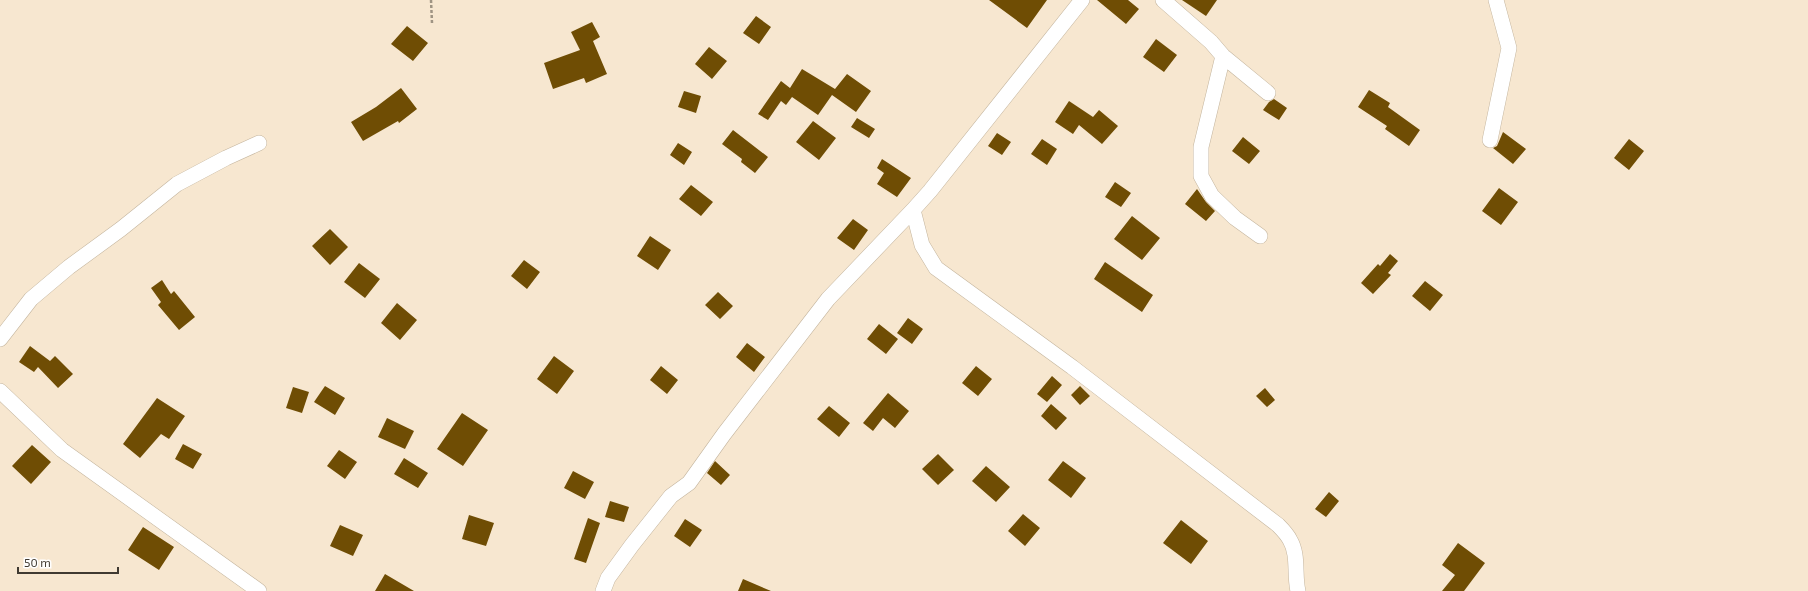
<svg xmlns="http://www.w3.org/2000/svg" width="1808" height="591" font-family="'Exo 2',sans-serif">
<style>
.building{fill:#6f4d04}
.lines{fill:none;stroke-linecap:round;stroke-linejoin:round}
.street-casing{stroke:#c4b59e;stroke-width:16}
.path{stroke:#9f9483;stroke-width:2.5;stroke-dasharray:3 2;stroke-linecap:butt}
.street{stroke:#fff;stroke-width:15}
</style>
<rect width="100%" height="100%" fill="#f7e7d0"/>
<path class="building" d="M989 0H1047L1027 28Z
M1097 0H1128L1139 9 1126 24Z
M1182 0H1217L1206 16Z
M756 16 771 27 759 44 743 33Z
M592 22 600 37 593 41 607 74 586 83 584 78 553 89 544 63 580 50 571 32Z
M407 26 428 43 413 61 391 44Z
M1156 39 1177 55 1164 72 1143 57Z
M709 47 727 61 712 79 695 64Z
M802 69 835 89 847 74 871 91 856 112 832 95 818 115 792 97 786 105 781 101 768 120 758 114 781 81 790 88Z
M401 88 417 109 399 123 398 121 363 141 351 122 376 107Z
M1369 90 1390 103 1388 107 1420 130 1409 146 1385 129 1387 126 1358 107Z
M684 91 701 96 696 113 678 107Z
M1274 99 1287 108 1279 120 1263 110 1269 102Z
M1069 101 1093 117 1099 110 1118 126 1102 144 1079 125 1073 134 1055 122Z
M857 118 875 129 869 138 851 127Z
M813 121 836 138 819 160 796 142Z
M733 130 768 157 755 173 741 162 742 159 722 144Z
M1503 132 1526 149 1513 164 1493 148 1497 146Z
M997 133 1011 142 1002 155 988 146Z
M1243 137 1260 151 1249 164 1232 151Z
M1042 139 1057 149 1047 165 1031 154Z
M1629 139 1644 151 1629 170 1614 158Z
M678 143 692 152 684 165 670 155Z
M882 159 911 178 897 197 877 184 884 173 877 168Z
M1115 182 1131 193 1121 207 1105 197Z
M691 185 713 202 701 216 679 199Z
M1499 188 1518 202 1501 225 1482 211Z
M1197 189 1206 202 1215 211 1206 221 1185 204Z
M1132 216 1160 238 1142 260 1114 239Z
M853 219 868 230 854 250 837 238Z
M330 229 348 247 330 265 312 246Z
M650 236 671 250 658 270 637 256Z
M1390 254 1398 261 1388 273 1391 275 1373 294 1361 283 1378 264 1380 266Z
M524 260 540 272 527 289 511 276Z
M1105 262 1153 295 1142 312 1094 279Z
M359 263 380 279 365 298 344 282Z
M162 280 171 294 174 291 195 317 179 330 158 305 161 302 151 288Z
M1425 281 1443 295 1430 311 1412 296Z
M718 292 733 306 720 319 705 305Z
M397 303 417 320 400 340 381 323Z
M908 318 923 329 912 344 897 333Z
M879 324 898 339 886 354 867 339Z
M747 343 765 357 754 372 736 357Z
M30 346 50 361 55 356 73 374 58 388 38 367 34 372 19 362Z
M554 356 574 371 557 394 537 379Z
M661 366 678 380 667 394 650 380Z
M976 366 992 379 978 396 962 383Z
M1052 376 1062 385 1047 402 1037 394Z
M325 386 345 398 335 415 314 402Z
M1080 386 1090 396 1080 405 1071 395Z
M293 387 309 392 302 413 286 408Z
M1265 388 1275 400 1267 407 1256 396Z
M888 393 909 411 895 428 883 418 873 431 863 423Z
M157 398 185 416 169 439 161 434 140 458 123 444Z
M1051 404 1067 418 1056 430 1041 416Z
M829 406 850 423 839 437 817 419Z
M462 413 488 430 463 466 437 449Z
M387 418 414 431 405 449 378 437Z
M183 444 202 454 193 469 175 459Z
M32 445 51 462 31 484 12 466Z
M339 450 357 462 345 479 327 466Z
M938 454 954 470 938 485 922 469Z
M404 458 428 473 418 488 394 474Z
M715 461 730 475 721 485 707 473Z
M1063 461 1086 478 1071 498 1048 480Z
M986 466 1010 487 996 502 972 481Z
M573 471 594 482 585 499 564 488Z
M1329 492 1339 501 1326 517 1315 509Z
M610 501 629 507 624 522 605 517Z
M1023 514 1040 528 1025 546 1008 531Z
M469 515 494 523 486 546 462 539Z
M588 518 600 523 586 563 574 559Z
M685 519 702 530 690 547 674 536Z
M1181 520 1208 541 1191 564 1163 543Z
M340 525 363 535 353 556 330 546Z
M143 527 174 547 159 570 128 550Z
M1458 543 1485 563 1464 591H1442L1455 575 1442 565Z
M385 574 414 591H375Z
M743 579 771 591H738Z"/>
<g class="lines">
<defs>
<path id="street" d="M1082 0 930 191 913 210 922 245 936 268 1072 367 1278 525C1282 529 1287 534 1290 540 1299 555 1294 575 1298 591
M1163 0 1211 42 1223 56 1268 93
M1223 56 1201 147V176L1212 196 1235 218 1260 236
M1490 140 1509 48 1496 0
M0 339 31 299 69 267 121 229 177 184 226 158 259 143
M0 391 62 450 259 591
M603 591 608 578 632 545 671 496 689 483 724 434 828 299 913 210"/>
</defs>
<use href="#street" class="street-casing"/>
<path class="path" d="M431 0 432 23"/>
<use href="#street" class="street"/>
</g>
<path d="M18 567v6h100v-6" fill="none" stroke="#403a31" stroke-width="2"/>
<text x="24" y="567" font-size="12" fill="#403a31" stroke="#ffffff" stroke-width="3" paint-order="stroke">50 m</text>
</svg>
